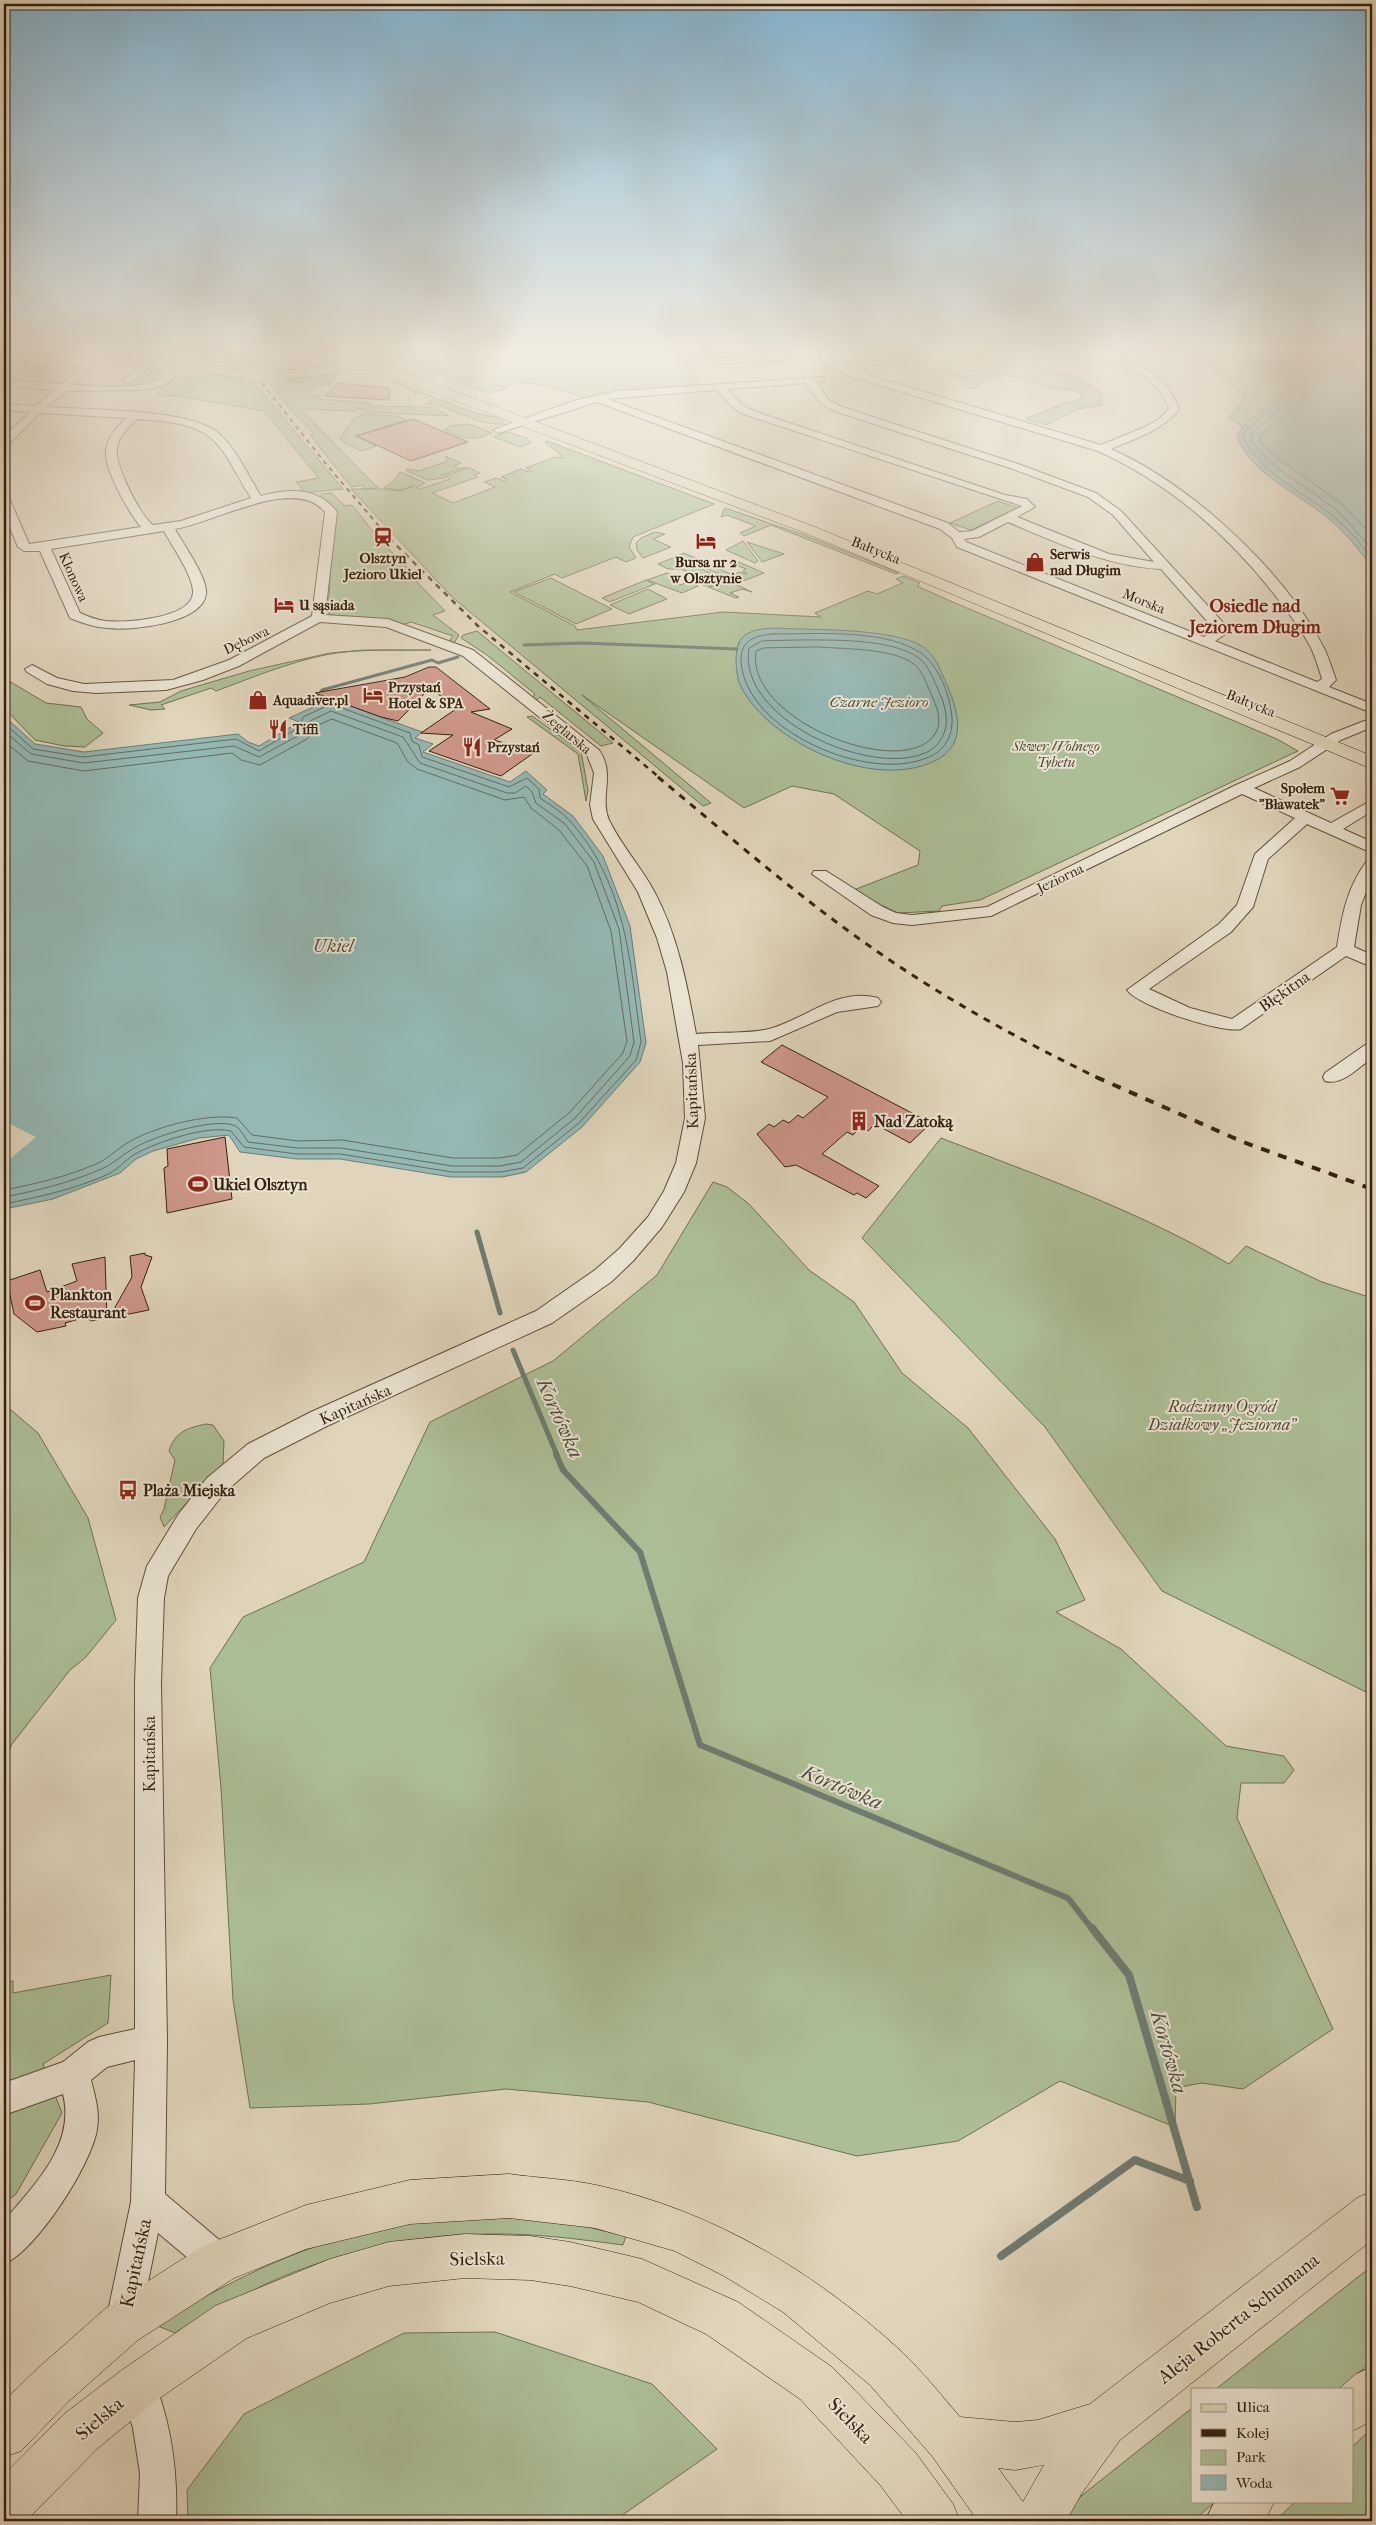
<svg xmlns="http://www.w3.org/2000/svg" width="1376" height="2525" font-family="'IM FELL French Canon',serif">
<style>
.green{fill:#acbe96;stroke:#707053;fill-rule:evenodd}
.water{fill:#94b8b4;stroke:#6e7c72}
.pier{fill:#e0d5bc}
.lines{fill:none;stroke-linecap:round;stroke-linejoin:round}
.shore{stroke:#646c62;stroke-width:1}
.stream-far3{stroke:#6e7c72;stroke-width:3}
.stream-far2{stroke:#6e7c72;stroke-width:5}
.stream-far1{stroke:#6e7c72;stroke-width:6}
.stream{stroke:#6e7c72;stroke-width:8}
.building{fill:#cf988c;stroke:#352110}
.minor-casing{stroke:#604e3b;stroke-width:2}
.major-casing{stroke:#352110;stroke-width:1}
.minor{fill:#ebe4d3;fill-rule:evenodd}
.major{fill:#e0d5bc;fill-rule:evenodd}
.rail-far3{stroke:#352110;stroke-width:2;stroke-dasharray:4.5 4.5;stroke-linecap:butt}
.rail-far2{stroke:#352110;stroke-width:2.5;stroke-dasharray:5.5 5.5;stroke-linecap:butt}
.rail-far1{stroke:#352110;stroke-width:3;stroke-dasharray:7 7;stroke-linecap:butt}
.rail{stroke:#352110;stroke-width:4;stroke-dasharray:9 9;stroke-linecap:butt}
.major-bridge-casing{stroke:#352110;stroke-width:15;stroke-linecap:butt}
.major-bridge{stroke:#e0d5bc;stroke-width:14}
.labels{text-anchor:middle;stroke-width:4;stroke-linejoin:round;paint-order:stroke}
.far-street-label{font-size:14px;fill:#352110;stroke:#ebe4d3}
.far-poi-label{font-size:14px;font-weight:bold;fill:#352110;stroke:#ebe4d3;text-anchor:start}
.far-park-label{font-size:14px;font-style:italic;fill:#534832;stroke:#ebe4d3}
.far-water-label{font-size:15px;font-style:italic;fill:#524e41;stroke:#ebe4d3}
.street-label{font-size:16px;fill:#352110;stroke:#ebe4d3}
.poi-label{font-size:16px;font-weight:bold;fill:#352110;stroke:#ebe4d3;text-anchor:start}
.park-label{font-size:16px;font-style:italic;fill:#534832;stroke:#ebe4d3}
.far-district-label{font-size:18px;font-weight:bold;fill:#7a1f14;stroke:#ebe4d3}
.water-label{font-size:18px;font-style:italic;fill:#524e41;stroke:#ebe4d3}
.near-street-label{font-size:19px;fill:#352110;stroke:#ebe4d3}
.near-water-label{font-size:21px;font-style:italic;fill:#524e41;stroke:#ebe4d3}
</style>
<rect width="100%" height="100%" fill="#e0d5bc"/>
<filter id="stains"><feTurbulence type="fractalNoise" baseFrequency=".004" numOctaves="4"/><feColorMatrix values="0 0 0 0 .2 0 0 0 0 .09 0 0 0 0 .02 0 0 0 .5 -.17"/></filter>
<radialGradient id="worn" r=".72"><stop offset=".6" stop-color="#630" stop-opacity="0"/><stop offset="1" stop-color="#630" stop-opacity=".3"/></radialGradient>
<path class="green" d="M191 348H229L247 372C227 369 203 367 191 348Z
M367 348H835L820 352 686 360 699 385 626 391 586 398 544 385 514 382 505 386 494 385 508 388 489 393Z
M1152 348H1199L1233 353 1276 370 1289 385 1243 427 1229 418 1244 398 1221 374 1191 356Z
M1308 348H1372V370L1338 356Z
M151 364C158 364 165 373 163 379L136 387H118L124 382H132Z
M994 366C1037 365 1066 369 1102 393L1101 405 1078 409 1046 425 1026 419 1054 407 1058 408 1060 407 1057 406C1065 402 1075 403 1082 398L1081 394 1070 389 1051 388 1001 374 977 383 980 386 973 388 965 386 969 382 949 375Z
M210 374 252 380 343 489 302 493 300 490 303 489 296 482 319 478 264 411 177 396H157L162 386 172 381Z
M330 375 337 378 330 379 326 382H333L330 385 318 384 308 395 320 396 318 399 369 403V406L433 407 449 416 367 412 358 408 355 411 300 409 378 488 362 489 364 488 362 485 351 487 310 435 314 434 289 408 268 380Z
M393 382 478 414 501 418 505 424C471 426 456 405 425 404L435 398 420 392 415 394 413 393 416 391Z
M363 414 397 416 406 420 354 436 376 446 361 451 346 444 340 438 354 419Z
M469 424 492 433C470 442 466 439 445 430L450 426Z
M507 432 527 438 531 443 520 447 494 437Z
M547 441 714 504 633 537 629 547 636 558 626 562 616 557 562 578 555 574 510 592 575 626 577 630 723 612 821 617 815 613 868 591 877 594 900 584 903 583 896 579 903 576 920 583 917 586 948 600 1277 739 1298 751 980 900 942 906 939 911 898 913 851 891 918 865 920 851 834 794 792 786 744 808 582 695 711 803 703 806 452 597 351 489H382L400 491 414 486 399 490 384 488 394 481 400 472 425 483 417 487 420 489 450 479 445 476 469 468 480 473 474 475 478 477 432 493 453 503 495 487 484 482 496 478 504 481 507 479 501 477 521 469 529 472 532 471 526 468 555 457 564 458 545 442ZM828 630 884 635 936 662 944 679 945 754C896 785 831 764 787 734 779 728 769 723 763 715 757 709 754 699 749 692 739 674 733 663 739 642Z
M445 456 461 463 454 466 460 469 467 467 442 475 445 478 428 480 407 471 406 469 419 471 448 461Z
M332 493 345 506 352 505 379 539 418 579 415 580 445 611 433 615 459 635 454 643 450 640 453 636 411 622 402 625 337 617 328 613 334 512 319 498 322 494Z
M998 501 1018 508 971 530 950 523Z
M725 508 804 535 899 573 896 574 771 525 744 536 740 533 756 526 727 515 721 517Z
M655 532 665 534 653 539 671 547 643 558 637 550 636 543 641 538Z
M743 541 758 561 755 563 726 550Z
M747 542 784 554 762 562Z
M684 553 733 575 740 572 747 574 743 571 746 569 734 564 739 562 764 573 746 580 734 581 678 556Z
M675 557 730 582 705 586 694 580 698 576 681 569H668L658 564Z
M667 573 680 578 674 581 680 585 688 582 698 586 682 593 647 580Z
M551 578 612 609 576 624 514 592Z
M646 580 655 584 610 602 602 598Z
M733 583 752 592 742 589 730 593 739 597 736 598 708 587Z
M648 589 667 599 629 614 610 605Z
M477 631 613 743 601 746 540 697 536 701 532 698 535 694 487 655 461 638 463 635Z
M364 650H431C396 651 359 648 325 655 287 663 251 678 216 691L211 688 161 705 165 709 151 710 129 705 160 702 181 691 249 671 330 653Z
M4 678 46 703 81 707 87 719 103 733 85 747 64 746 35 740 4 708Z
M532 716 581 751 588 790 586 801 578 754 527 717Z
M941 1138C1039 1176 1139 1211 1229 1264L1246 1246 1322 1282 1372 1298V1695L1162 1591 1045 1427 862 1238Z
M713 1182 727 1187 749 1204 809 1270 854 1302 902 1373 968 1428 1055 1539 1085 1600 1056 1612 1121 1649 1226 1746 1284 1756 1294 1770 1284 1783H1241L1237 1818 1333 2029 1243 2089 1201 2083 1176 2088 1175 2127 1060 2081 958 2141 857 2156 648 2102 506 2089 369 2104 250 2108 233 2000 221 1788 210 1668 243 1617 364 1562 430 1422 553 1361 657 1275Z
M4 1404 38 1433 88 1518 116 1620 86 1657 70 1670 12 1744 4 1762Z
M206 1424 213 1425 224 1441 223 1464 164 1527 160 1517 164 1509 175 1460 169 1451C175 1432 187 1428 206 1424Z
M111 1975 108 2023 43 2064 62 2113 16 2194 4 2203V1983L13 1981V1993Z
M516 2217 565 2222 626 2236 623 2245C578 2239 533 2233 487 2234 412 2234 334 2253 266 2284 235 2299 205 2316 175 2333L158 2326 167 2318C238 2277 306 2243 387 2227 429 2218 473 2219 516 2217Z
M1372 2266V2361L1341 2389H1216Z
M495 2332 652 2384 717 2449 614 2521H188L187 2490 244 2414 404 2333Z
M1192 2408V2501H1216L1193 2521H1076L1068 2512 1081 2496Z
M1372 2428V2521H1275L1296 2501H1352V2447Z"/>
<path class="water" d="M1199 348H1308L1338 356 1372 370V567C1359 550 1346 533 1329 519 1299 493 1251 475 1237 436L1243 427 1289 385 1276 370 1233 353Z
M801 629C831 630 906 630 927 650 935 657 939 667 943 676 954 700 971 739 940 758 880 794 769 744 740 685 737 679 737 670 736 663 736 653 737 641 745 635 760 625 785 629 801 629Z
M331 699 422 732 415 738 433 744 423 752 510 782 526 771 547 790 543 794 573 816 603 856 630 926 646 1043 640 1062 582 1127 526 1172 502 1177H451L340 1159H297L240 1152 229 1135 199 1138 153 1151 136 1159 120 1173 53 1199 4 1209V716L35 744 84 752 238 734 248 742 259 746 299 722 289 718Z"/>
<path class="pier" d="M4 1121 36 1137 4 1164Z"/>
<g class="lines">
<path class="shore" d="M1233 348 1279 366 1294 384 1292 390 1247 430 1243 437C1261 474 1302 491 1333 516 1348 528 1360 543 1372 559
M1251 348C1271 356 1293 362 1300 385L1296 394 1251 434V442L1275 466 1337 510 1372 549
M1272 348C1284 353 1296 361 1302 373 1320 406 1269 418 1259 440L1280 460 1342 504 1372 536
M1298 348 1300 359 1308 367 1372 388
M1305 348 1307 356 1313 361 1372 380
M1312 348 1315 355 1372 374
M774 634C815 634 879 629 916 650 936 660 948 690 951 710 955 730 948 749 929 757 869 784 745 731 741 661 740 640 756 635 774 634Z
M797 640C830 640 891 638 919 658 928 665 932 677 937 687 941 696 945 705 946 716 948 731 940 747 925 753 870 777 737 719 749 648L762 641Z
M818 647C844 649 893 648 914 664 921 670 925 679 928 687 933 699 943 716 937 730 913 785 744 722 756 651L764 648Z
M4 723 33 749 83 757 236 739 259 751 300 727 303 717 331 704 410 733 412 741 419 745 422 757 509 787 527 778 539 789 540 798C550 805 562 812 570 821 627 885 630 962 641 1042L636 1060 579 1123 523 1168 501 1172H452L340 1154H297L244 1147 231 1131C207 1125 157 1142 135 1154 124 1161 117 1171 104 1176 72 1190 38 1197 4 1204
M4 731 31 754 84 763 234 746 259 757 303 733 310 721 331 711 403 737 420 763 507 793H515L526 786 532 792 536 803 565 824 594 862 619 929 634 1042 630 1056 574 1119 521 1162 500 1166H452L341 1148H297L248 1142C244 1136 240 1127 233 1125 211 1118 150 1137 131 1150 119 1157 112 1165 99 1170 69 1183 36 1191 4 1197
M4 741 28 761 84 771 232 753 241 760 260 765 307 739 316 726 332 719 397 743 408 762 417 769 505 800 524 797 531 808 559 830 587 866 611 931 627 1041 623 1053 569 1113 517 1155 499 1158H453L342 1140 298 1141 252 1135 237 1118C206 1113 154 1127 127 1143 116 1150 108 1159 96 1164 66 1177 35 1184 4 1190"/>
<path class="stream-far3" d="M524 645 582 643 737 649
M320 704 318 696 322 690 432 660 438 663 458 657"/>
<path class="stream-far2" d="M477 1232 500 1313
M513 1350 557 1455"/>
<path class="stream-far1" d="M556 1454 563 1470 640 1552 700 1745 1068 1898 1093 1930"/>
<path class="stream" d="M1092 1928 1129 1975 1197 2207
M1001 2256 1135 2160 1190 2181"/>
</g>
<path class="building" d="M337 383 389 388V400L325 396Z
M413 419 423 423 468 442 411 461 357 436Z
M429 667H436L490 709 471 712 512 729 494 740 535 752 501 776 429 751 453 735 421 733 456 709 437 693 426 692 398 721 381 717 315 693 405 677Z
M782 1045 931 1123 910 1143 875 1124 868 1131 861 1127 853 1135 847 1132 822 1154 879 1186 866 1198 857 1193 854 1195 796 1165 785 1167 757 1134 769 1124 774 1127 783 1120 789 1123 798 1115 803 1118 828 1097 761 1062Z
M225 1137 232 1199 167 1213 164 1168 168 1166 167 1149Z
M145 1253V1255L152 1257 141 1287 149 1310 109 1318 132 1277 130 1256Z
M105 1257 107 1318 91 1321 86 1317 65 1323 66 1326 37 1332 14 1314 7 1281 40 1270 47 1292 77 1281 72 1264Z"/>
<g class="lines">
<defs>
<path id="minor" d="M84 348H94C92 370 91 370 74 385 98 386 145 391 164 376L156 364 151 365 131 383 122 381 145 361 152 359 148 348H158L163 360 175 376 165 385 144 390 67 391 46 407C87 410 185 408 217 432 236 447 248 476 261 496 288 488 319 487 337 512L325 615 388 619 473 650 599 750C616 774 599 797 609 820 621 845 641 867 654 891 678 936 687 984 696 1034 718 1032 749 1034 769 1029 806 1019 837 987 878 998L881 1002 878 1006 837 1012 770 1041 698 1045 705 1118 696 1163 684 1192 662 1227 633 1261 611 1282 552 1323 327 1426 264 1458 225 1492 196 1529 168 1576 164 1598 161 1683 167 2041 165 2194 231 2250 236 2262 231 2274 219 2279 207 2274 158 2233 140 2321 135 2333 123 2338 111 2333 106 2321 131 2202 135 2060 107 2067 91 2080C95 2096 100 2112 97 2129 92 2164 36 2251 4 2264V2221C34 2185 76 2145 63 2094L4 2115V2083L63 2062 88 2042 99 2037 135 2029V1683L138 1598 147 1566 178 1515 207 1478 248 1444 311 1412 536 1311 595 1270 619 1249 648 1217 664 1191 676 1163 685 1118 683 1063 667 972 657 938 638 892 593 819 590 805 594 773 587 755 463 656 386 627 320 622 239 666 203 680 166 690 96 693 73 691 47 684 27 672 25 669 32 665 57 678 84 684 173 680 229 660 312 616 325 512C295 475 214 523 175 529 183 544 208 578 206 594 202 624 130 631 107 628 94 627 82 623 70 618L40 551H24L18 547 4 513V497L10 500 29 544 141 527C129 513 104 469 106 451 107 438 117 427 126 418L40 413 8 445 4 446V437L30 412 4 410V404L36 406 55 390 4 386V380L62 384 82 366 4 363V357L83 360ZM137 419C160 421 192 422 211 438 228 453 238 479 251 498L181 521 153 525C140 515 114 464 117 448 119 436 128 427 137 419ZM164 531C172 546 194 577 193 593 191 619 125 623 106 621 97 620 89 617 80 613L51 549Z
M333 348H346L389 369 381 371Z
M925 348H941L868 375 1101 445 1145 427 1159 419 1169 409C1157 373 1118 362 1085 355 1076 353 1065 353 1059 348 1103 348 1163 362 1179 409L1178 411C1160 431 1135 439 1111 449 1190 484 1284 570 1324 648 1329 658 1332 669 1336 680L1329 687 1372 704V713L957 547 952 538 940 529 597 402 502 432 498 433 493 430 573 401 618 391 825 377V381L816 382 829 400 842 407 1018 464 1096 493 1121 511 1228 628 1230 631 1215 641 1317 682 1322 679C1319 669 1316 659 1312 650 1304 633 1292 618 1281 603 1233 539 1171 484 1098 451L859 379H852L851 376 823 363 820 357 719 364 714 361 719 358 823 351 826 352 830 359 858 372ZM806 383 821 404 834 411 1010 468 1088 497 1113 515 1154 562 1109 554 1017 517 1035 507 1027 499 1005 495 751 410 740 403 727 389ZM717 390 732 407 743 414 1022 506 972 531 959 532 948 523 607 399ZM1008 522C1058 543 1106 566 1161 569L1215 630 1204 637 966 542 964 539 979 537Z
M1372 718V727L1341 740 1300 767 1254 788 1331 823 1372 800V811L1343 829 1372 842V853L1307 824 1268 859 1253 907 1231 932 1149 989 1190 1008 1232 1019 1337 947C1342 915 1347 888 1366 862L1372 860V877L1361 905 1354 947 1372 955V967L1346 956 1241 1029C1223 1034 1138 1006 1127 990L1219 924 1237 905 1255 854 1295 818 1242 794 991 916 912 925 893 923 871 915 812 874 814 871H826L883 907 896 913 912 915 987 907 1236 785 1290 761 1331 734Z
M1372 1043V1058C1359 1067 1342 1086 1325 1081L1323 1077 1325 1073 1365 1045Z
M138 2368 151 2373C171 2421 178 2469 176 2521H138L140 2473 133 2428 120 2386 125 2373Z"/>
<path id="major" d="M175 348H188L199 358 216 366 254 372 255 375 249 379C222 376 193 372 175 348Z
M346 365 388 366 815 527 1372 756V769L805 533 382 373H346L268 380 262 376 268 372Z
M509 2174C537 2178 568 2179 596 2185 712 2210 815 2272 902 2352 923 2372 941 2395 960 2417L1015 2422 1038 2420 1090 2404 1357 2198 1372 2191V2240L1120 2440 1082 2493 1066 2521H978L932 2456 870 2385 783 2312 724 2276 675 2251 595 2228 509 2218 410 2224 306 2249 234 2278 138 2340 69 2401 21 2451 4 2457V2401L37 2369 106 2308 203 2246 306 2205 410 2180ZM1044 2465 1023 2502 998 2468 1015 2470Z
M465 2234 530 2236 570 2242 642 2259 738 2302 832 2367 915 2452 953 2504 960 2521H907L881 2486 800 2399 706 2334 638 2302 570 2286 530 2280 465 2278 389 2286 330 2303 247 2338 154 2402 98 2448 26 2521H4V2475L64 2414 122 2370 215 2306 330 2259 389 2242Z
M1372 2367V2421L1352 2431V2389H1339L1356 2374Z
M1215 2501H1275L1264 2521H1205Z"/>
</defs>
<use href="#minor" class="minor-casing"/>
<use href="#major" class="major-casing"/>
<use href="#minor" class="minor"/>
<use href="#major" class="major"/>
<path class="rail-far3" d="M234 348 326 464 390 539"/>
<path class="rail-far2" d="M389 538 478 626 660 778"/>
<path class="rail-far1" d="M658 777C730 837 801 899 878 952 947 1000 1022 1041 1098 1078"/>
<path class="rail" d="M1096 1077 1243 1142 1372 1189"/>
<defs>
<path id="major-bridge" d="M249 375 268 376"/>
</defs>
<use href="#major-bridge" class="major-bridge-casing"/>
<use href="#major-bridge" class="major-bridge"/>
</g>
<linearGradient id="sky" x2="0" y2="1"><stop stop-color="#86b6d3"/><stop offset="0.5" stop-color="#f1ece1"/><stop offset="1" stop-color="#f1ece1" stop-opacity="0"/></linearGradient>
<rect width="1376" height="702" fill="url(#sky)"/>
<defs>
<symbol id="station-bare" viewBox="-9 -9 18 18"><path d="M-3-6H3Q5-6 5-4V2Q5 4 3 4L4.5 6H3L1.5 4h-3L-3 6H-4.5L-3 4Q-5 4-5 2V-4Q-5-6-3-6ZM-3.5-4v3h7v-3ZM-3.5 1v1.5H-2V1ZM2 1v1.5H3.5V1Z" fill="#8f2418" stroke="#ebe4d3" stroke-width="2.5" paint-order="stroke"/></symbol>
<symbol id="hotel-bare" viewBox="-9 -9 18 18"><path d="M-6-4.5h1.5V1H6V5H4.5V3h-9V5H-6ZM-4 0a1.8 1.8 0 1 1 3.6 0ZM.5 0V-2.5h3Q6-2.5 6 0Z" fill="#8f2418" stroke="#ebe4d3" stroke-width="2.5" paint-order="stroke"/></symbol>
<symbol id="shop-bare" viewBox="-9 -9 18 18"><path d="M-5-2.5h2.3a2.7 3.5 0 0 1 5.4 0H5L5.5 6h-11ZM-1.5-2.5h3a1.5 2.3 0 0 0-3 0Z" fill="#8f2418" stroke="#ebe4d3" stroke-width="2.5" paint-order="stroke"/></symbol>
<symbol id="restaurant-bare" viewBox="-9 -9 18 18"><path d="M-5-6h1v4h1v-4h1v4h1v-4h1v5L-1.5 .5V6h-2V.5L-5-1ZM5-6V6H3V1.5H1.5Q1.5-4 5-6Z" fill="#8f2418" stroke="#ebe4d3" stroke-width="2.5" paint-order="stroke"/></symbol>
<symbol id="supermarket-bare" viewBox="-9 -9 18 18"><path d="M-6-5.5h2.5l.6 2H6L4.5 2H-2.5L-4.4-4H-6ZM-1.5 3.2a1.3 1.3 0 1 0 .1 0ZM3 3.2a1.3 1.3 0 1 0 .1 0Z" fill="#8f2418" stroke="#ebe4d3" stroke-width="2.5" paint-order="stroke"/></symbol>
<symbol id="building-bare" viewBox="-9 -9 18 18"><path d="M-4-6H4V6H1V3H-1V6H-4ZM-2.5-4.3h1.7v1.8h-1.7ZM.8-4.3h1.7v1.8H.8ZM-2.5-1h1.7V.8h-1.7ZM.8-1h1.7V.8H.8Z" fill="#8f2418" stroke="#ebe4d3" stroke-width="2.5" paint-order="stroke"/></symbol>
<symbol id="stadium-bare" viewBox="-9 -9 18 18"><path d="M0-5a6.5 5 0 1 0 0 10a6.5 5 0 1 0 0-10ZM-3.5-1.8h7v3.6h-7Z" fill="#8f2418" stroke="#ebe4d3" stroke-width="2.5" paint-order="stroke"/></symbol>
<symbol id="bus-bare" viewBox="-9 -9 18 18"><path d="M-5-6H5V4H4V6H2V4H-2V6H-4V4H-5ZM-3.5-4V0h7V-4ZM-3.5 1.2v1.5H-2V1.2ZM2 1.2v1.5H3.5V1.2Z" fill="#8f2418" stroke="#ebe4d3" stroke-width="2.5" paint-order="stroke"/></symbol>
</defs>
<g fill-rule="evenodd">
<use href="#station-bare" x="369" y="523" width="28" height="28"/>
<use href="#hotel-bare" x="692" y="527" width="28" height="28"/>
<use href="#shop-bare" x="1021" y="548" width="28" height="28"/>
<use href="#hotel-bare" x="270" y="591" width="28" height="28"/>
<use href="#hotel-bare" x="359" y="681" width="28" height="28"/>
<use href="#shop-bare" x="244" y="686" width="28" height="28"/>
<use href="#restaurant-bare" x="264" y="715" width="28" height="28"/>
<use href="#restaurant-bare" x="458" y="733" width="28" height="28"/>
<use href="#supermarket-bare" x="1326" y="782" width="28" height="28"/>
<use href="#building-bare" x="845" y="1107" width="28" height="28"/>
<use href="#stadium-bare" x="184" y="1170" width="28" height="28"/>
<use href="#stadium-bare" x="21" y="1289" width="28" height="28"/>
<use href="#bus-bare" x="114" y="1476" width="28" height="28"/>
</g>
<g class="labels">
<g class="far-street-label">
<text transform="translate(876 550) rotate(22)" y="5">Bałtycka</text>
<text transform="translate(74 577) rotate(66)" y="5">Klonowa</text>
<text transform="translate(1144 601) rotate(22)" y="5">Morska</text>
<text transform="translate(246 640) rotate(-25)" y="5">Dębowa</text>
<text transform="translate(1251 703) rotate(22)" y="5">Bałtycka</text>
<text transform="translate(567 732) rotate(40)" y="5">Żeglarska</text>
<text transform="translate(1060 878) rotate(-26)" y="5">Jeziorna</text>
</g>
<g class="far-poi-label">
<text x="1050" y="559">Serwis<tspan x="1050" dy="16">nad Długim</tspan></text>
<text x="383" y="563" text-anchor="middle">Olsztyn<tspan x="383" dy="16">Jezioro Ukiel</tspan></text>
<text x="706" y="567" text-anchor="middle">Bursa nr 2<tspan x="706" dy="16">w Olsztynie</tspan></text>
<text x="299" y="610">U sąsiada</text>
<text x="388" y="692">Przystań<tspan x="388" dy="16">Hotel &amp; SPA</tspan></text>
<text x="273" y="705">Aquadiver.pl</text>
<text x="293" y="734">Tiffi</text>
<text x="487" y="752">Przystań</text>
<text x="1325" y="793" text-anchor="end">Społem<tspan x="1325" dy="16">"Bławatek"</tspan></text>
</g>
<g class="far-park-label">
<text x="1056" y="751">Skwer Wolnego<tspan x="1056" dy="16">Tybetu</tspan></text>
</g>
<g class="far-water-label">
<text x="879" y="707">Czarne Jezioro</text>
</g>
<g class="street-label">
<text transform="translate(1284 991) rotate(-35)" y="6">Błękitna</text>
<text transform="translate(691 1091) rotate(-92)" y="6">Kapitańska</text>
<text transform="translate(355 1404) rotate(-24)" y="6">Kapitańska</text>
<text transform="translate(149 1754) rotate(-90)" y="6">Kapitańska</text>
</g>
<g class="poi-label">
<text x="874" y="1127">Nad Zatoką</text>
<text x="213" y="1190">Ukiel Olsztyn</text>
<text x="50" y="1300">Plankton<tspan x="50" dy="18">Restaurant</tspan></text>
<text x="143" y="1496">Plaża Miejska</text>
</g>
<g class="park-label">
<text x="1222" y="1412">Rodzinny Ogród<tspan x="1222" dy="18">Działkowy „Jeziorna”</tspan></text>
</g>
<g class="far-district-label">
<text x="1255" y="612">Osiedle nad<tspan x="1255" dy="21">Jeziorem Długim</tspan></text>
</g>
<g class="water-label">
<text x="333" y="952">Ukiel</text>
</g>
<g class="near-street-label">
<text transform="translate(477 2258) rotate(-1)" y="7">Sielska</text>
<text transform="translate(135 2263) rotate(-78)" y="7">Kapitańska</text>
<text transform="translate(1238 2318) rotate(-38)" y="7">Aleja Roberta Schumana</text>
<text transform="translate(99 2418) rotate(-40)" y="7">Sielska</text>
<text transform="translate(851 2420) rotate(46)" y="7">Sielska</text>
</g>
<g class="near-water-label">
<text transform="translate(560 1418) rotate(66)" y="7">Kortówka</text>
<text transform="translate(842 1787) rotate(23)" y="7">Kortówka</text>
<text transform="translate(1169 2052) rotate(74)" y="7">Kortówka</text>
</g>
</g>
<rect width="1376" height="2525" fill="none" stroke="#e0d5bc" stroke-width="20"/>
<rect x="5" y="5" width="1366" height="2515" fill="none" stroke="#352110" stroke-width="2.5"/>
<rect x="10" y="10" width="1356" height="2505" fill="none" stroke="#352110"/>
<rect x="1191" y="2388" width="162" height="115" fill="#ebe4d3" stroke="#a29685"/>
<rect x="1201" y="2404" width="25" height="8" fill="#e0d5bc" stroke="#a29685"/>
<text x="1236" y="2412" font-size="15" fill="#352110">Ulica</text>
<rect x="1201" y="2429" width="25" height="8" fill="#352110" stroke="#a29685"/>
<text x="1236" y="2438" font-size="15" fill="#352110">Kolej</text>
<rect x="1201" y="2450" width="25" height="15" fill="#acbe96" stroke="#a29685"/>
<text x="1236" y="2462" font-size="15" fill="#352110">Park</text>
<rect x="1201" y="2475" width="25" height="15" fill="#94b8b4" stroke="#a29685"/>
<text x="1236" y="2488" font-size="15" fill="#352110">Woda</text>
<rect width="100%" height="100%" filter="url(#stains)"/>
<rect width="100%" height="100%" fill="url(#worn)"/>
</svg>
